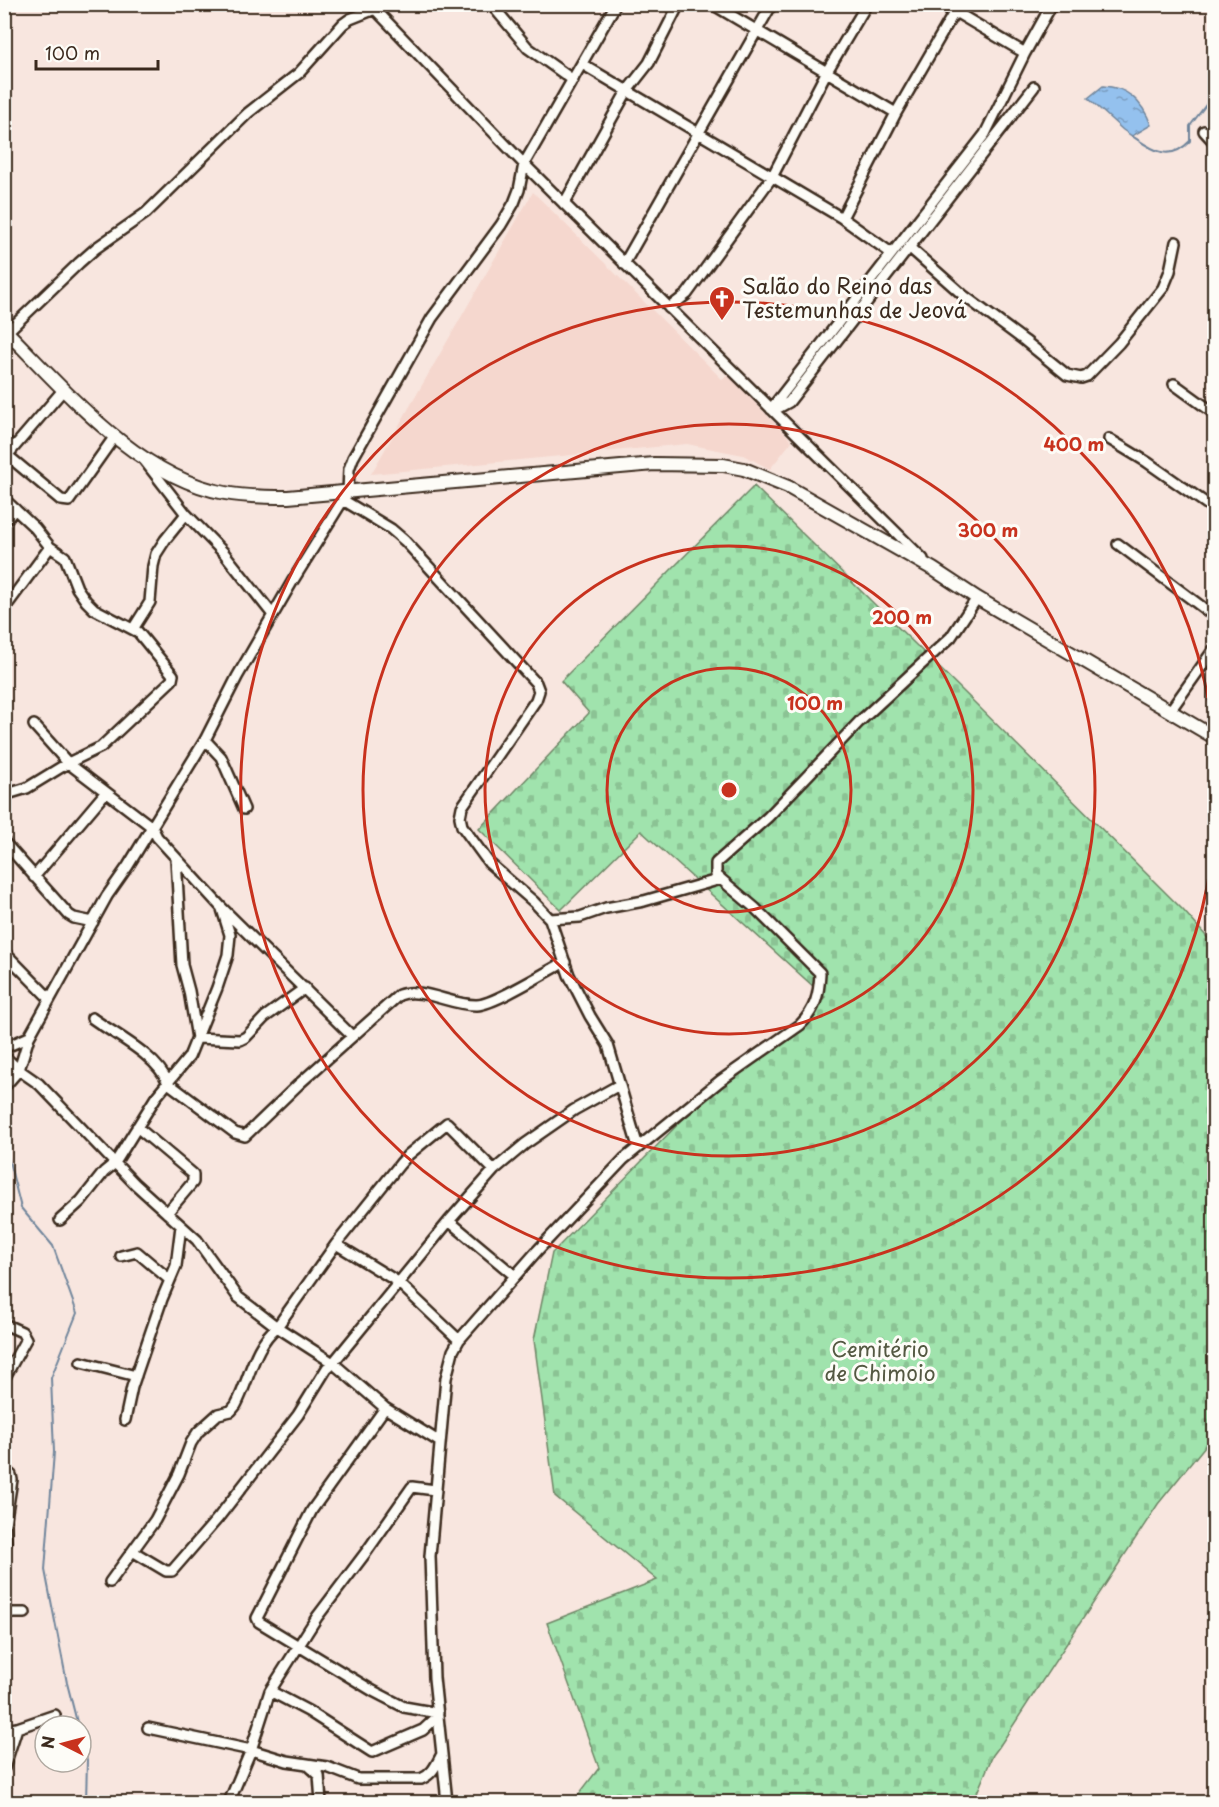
<svg xmlns="http://www.w3.org/2000/svg" width="1219" height="1807" font-family="'Playpen Sans',sans-serif">
<style>
.built{fill:#f5d7ce}
.cemetery{fill:url(#cemetery-stones);stroke:#6e8666;stroke-width:1.5}
.water{fill:url(#water-ripples);stroke:#70859b;stroke-width:1.5}
.lines{fill:none;stroke-linecap:round;stroke-linejoin:round}
.stream{stroke:#70859b;stroke-width:2}
.minor-casing{stroke:#3b2a1e;stroke-width:14}
.tertiary-casing{stroke:#3b2a1e;stroke-width:16}
.minor{stroke:#fdfcf7;stroke-width:9}
.tertiary{stroke:#fdfcf7;stroke-width:12}
.ring{fill:none;stroke:#c8321e;stroke-width:3}
.labels{text-anchor:middle;stroke-width:6;stroke-linejoin:round;paint-order:stroke}
.poi-label{font-size:21px;fill:#3b2a1e;stroke:#fdfcf7;text-anchor:start}
.park-label{font-size:21px;fill:#545842;stroke:#fdfcf7}
.centre{fill:#c8321e;stroke:#fdfcf7;stroke-width:3}
.ring-label{font-size:18px;text-anchor:middle;font-weight:bold;fill:#c8321e;stroke:#fdfcf7;stroke-width:6;stroke-linejoin:round;paint-order:stroke}
</style>
<defs>
<pattern id="cemetery-stones" width="16" height="16" patternUnits="userSpaceOnUse" patternTransform="scale(1.5)"><rect width="16" height="16" fill="#a0e3ad"/><path d="M2 7V4a2 2 0 0 1 4 0v3zM10 15v-3a2 2 0 0 1 4 0v3z" fill="#8bc394"/></pattern>
<pattern id="water-ripples" width="26" height="14" patternUnits="userSpaceOnUse" patternTransform="scale(1.5)"><rect width="26" height="14" fill="#94c1ee"/><path d="M2 4q2-2 4 0t4 0M15 11q2-2 4 0t4 0" fill="none" stroke="#7a9dc0"/></pattern>
</defs>
<rect width="100%" height="100%" fill="#f8e6df"/>
<filter id="ink" filterUnits="userSpaceOnUse"><feTurbulence type="fractalNoise" baseFrequency=".0167" numOctaves="2"/><feDisplacementMap in="SourceGraphic" scale="12" xChannelSelector="R" yChannelSelector="G"/><feConvolveMatrix kernelMatrix="1 2 1 2 8 2 1 2 1" color-interpolation-filters="sRGB"/></filter>
<g filter="url(#ink)">
<path class="built" d="M533 192 722 379 728 375 792 441 770 469 743 455 687 444 371 474Z"/>
<path class="cemetery" d="M754 486 965 693 1183 910 1214 945V1435L1158 1504 999 1747 993 1755 973 1802H573L599 1768 547 1623 657 1580 555 1496 534 1340 552 1253 683 1119 825 997 641 831 561 910 479 829 589 713 561 681Z"/>
<path class="water" d="M1103 86C1128 87 1143 103 1151 125L1132 136 1123 130 1088 98Z"/>
<g class="lines">
<path class="stream" d="M1132 136C1153 150 1169 163 1190 141V126L1214 94
M4 1151 8 1157 21 1208 53 1246 77 1313 51 1378 54 1452 45 1570 67 1683 78 1726
M81 1737 87 1760 86 1802"/>
<defs>
<path id="minor" d="M370 4 524 164 923 559
M491 4 528 48 573 80
M712 4 896 113
M942 4 1025 53
M582 64 842 218 891 253
M1204 131 1214 142
M564 204 627 91 649 63 679 4
M842 218 896 113 959 4
M909 247 963 295 1025 341 1067 375 1081 378 1087 376 1119 343 1163 288 1170 271 1176 242
M624 264 772 4
M669 308 687 294 772 177 826 73 867 4
M7 332 79 263 96 248 146 213 248 113 299 73 343 24 350 19 375 9
M1174 384 1214 413
M775 405 780 407 789 402 1034 87
M771 409 985 134 1025 53 1052 4
M1109 439 1147 462 1214 509
M4 440 14 447
M7 455 61 500 69 501 115 436
M4 459 64 389
M144 460 186 514 224 553 273 615
M4 499 35 528 50 547 65 557 77 588 86 601 94 609 138 632 173 675 172 680 101 747 68 763 27 788 4 795
M343 500 391 529 405 541 536 683 539 691 536 700 462 807 460 817 462 826 489 863 534 902 550 919 569 975 590 1016 608 1045 638 1147
M4 522 15 509
M1118 544 1214 616
M4 609 50 547
M133 629 150 602 153 566 156 554 165 540 186 514
M1170 711 1214 649
M34 725 68 763 152 827 157 837 221 907 352 1036
M205 740 221 757 244 809
M4 842 69 915 74 918 93 922
M176 858 182 965 189 991 197 1038
M34 877 106 792
M550 919 580 917 606 908 644 901 721 879
M4 952 50 999
M92 1018C115 1035 157 1055 168 1083L235 1133 245 1136 299 1084 399 995C421 986 452 1006 477 1005 495 1004 546 972 565 962
M197 1038 240 1040 246 1037 265 1017 305 988
M4 1048 29 1037
M4 1056 19 1070 39 1084 135 1184 197 1240 238 1297 277 1327 333 1363 385 1408 440 1442
M4 1087 19 1070 29 1037 107 896 128 866 205 740 237 677 292 582 348 492 349 469 353 458 432 318 501 225 514 203 519 190 524 164 616 4
M137 1127 193 1174V1182L167 1213
M60 1220 81 1201 104 1172 115 1163 156 1097 189 1057 217 988 228 955 230 935 222 909
M449 1221 515 1276
M336 1244 398 1282 459 1340
M121 1256 137 1252 170 1280
M4 1324 22 1332 26 1339 4 1379
M81 1362 136 1376
M385 1408 312 1510 257 1618 259 1622 373 1691 404 1707 438 1713
M125 1420 132 1387 162 1299 176 1266 181 1226
M4 1471 11 1475 12 1480 5 1524 6 1542
M134 1552 166 1571H172L218 1518 298 1415 327 1368 333 1363 449 1221 494 1170 525 1144 574 1110 619 1085
M110 1582 155 1520 179 1474 191 1443 198 1432 218 1414 231 1411 236 1405C249 1381 254 1345 277 1327L336 1244 400 1164 408 1155 447 1123 494 1170
M4 1613H25
M270 1691 308 1711 372 1752 423 1730 438 1716
M148 1728 251 1750 287 1761 327 1767 358 1779H421C433 1774 436 1765 442 1754
M4 1730 17 1728 55 1715
M308 1765 319 1775 321 1802
M4 1768 17 1728
M229 1802 251 1750 270 1691 317 1617 367 1551 412 1487 435 1490
M447 1802 434 1678 430 1556 446 1378 453 1351 459 1340 537 1251 624 1159 720 1081 800 1025C816 1009 819 994 820 973L755 908 716 875V863L768 817 859 722 951 637 977 598"/>
<path id="tertiary" d="M4 329C65 390 137 477 225 493 246 497 267 497 288 497L654 464 723 465 744 469 788 487 933 569 977 598 1214 737"/>
</defs>
<use href="#minor" class="minor-casing"/>
<use href="#tertiary" class="tertiary-casing"/>
<use href="#minor" class="minor"/>
<use href="#tertiary" class="tertiary"/>
</g>
</g>
<g class="ring">
<circle cx="729" cy="790" r="122"/>
<circle cx="729" cy="790" r="244"/>
<circle cx="729" cy="790" r="366"/>
<path d="M1214 841A488 488 0 1 1 1214 739"/>
</g>
<defs>
<symbol id="church-pin" viewBox="-11 -11 22 30"><path d="M0 17L-7.5 6A9.5 9.5 0 1 1 7.5 6Z" fill="#c8321e" stroke="#fdfcf7"/><path d="M-1.2-6h2.4v3.5h3.3v2.4h-3.3V6h-2.4V-.1h-3.3v-2.4h3.3Z" fill="#fff"/></symbol>
</defs>
<g fill-rule="evenodd">
<use href="#church-pin" x="707" y="284" width="30" height="40"/>
</g>
<g class="labels">
<g class="poi-label">
<text x="742" y="294">Salão do Reino das<tspan x="742" dy="24">Testemunhas de Jeová</tspan></text>
</g>
<g class="park-label">
<text x="880" y="1357">Cemitério<tspan x="880" dy="24">de Chimoio</tspan></text>
</g>
</g>
<circle cx="729" cy="790" r="9" class="centre"/>
<g class="ring-label">
<text x="1074" y="451">400 m</text>
<text x="988" y="537">300 m</text>
<text x="902" y="624">200 m</text>
<text x="815" y="710">100 m</text>
</g>
<rect width="1219" height="1807" fill="none" stroke="#fdfcf7" stroke-width="24"/>
<rect x="12" y="12" width="1195" height="1783" fill="none" stroke="#3b2a1e" stroke-width="2" filter="url(#ink)"/>
<g transform="translate(63 1744) rotate(276)"><circle r="28" fill="#fdfcf7" stroke="#afa8a0" stroke-width="1.5"/>
<path d="M0-4.5L10 22L0 15L-10 22Z" fill="#c8321e"/>
<text y="-9" font-size="16" font-weight="bold" text-anchor="middle" fill="#3b2a1e">N</text>
</g>
<path d="M36 60v9h122v-9" fill="none" stroke="#3b2a1e" stroke-width="3"/>
<text x="45" y="60" font-size="18" fill="#3b2a1e" stroke="#fdfcf7" stroke-width="4.5" paint-order="stroke">100 m</text>
</svg>
